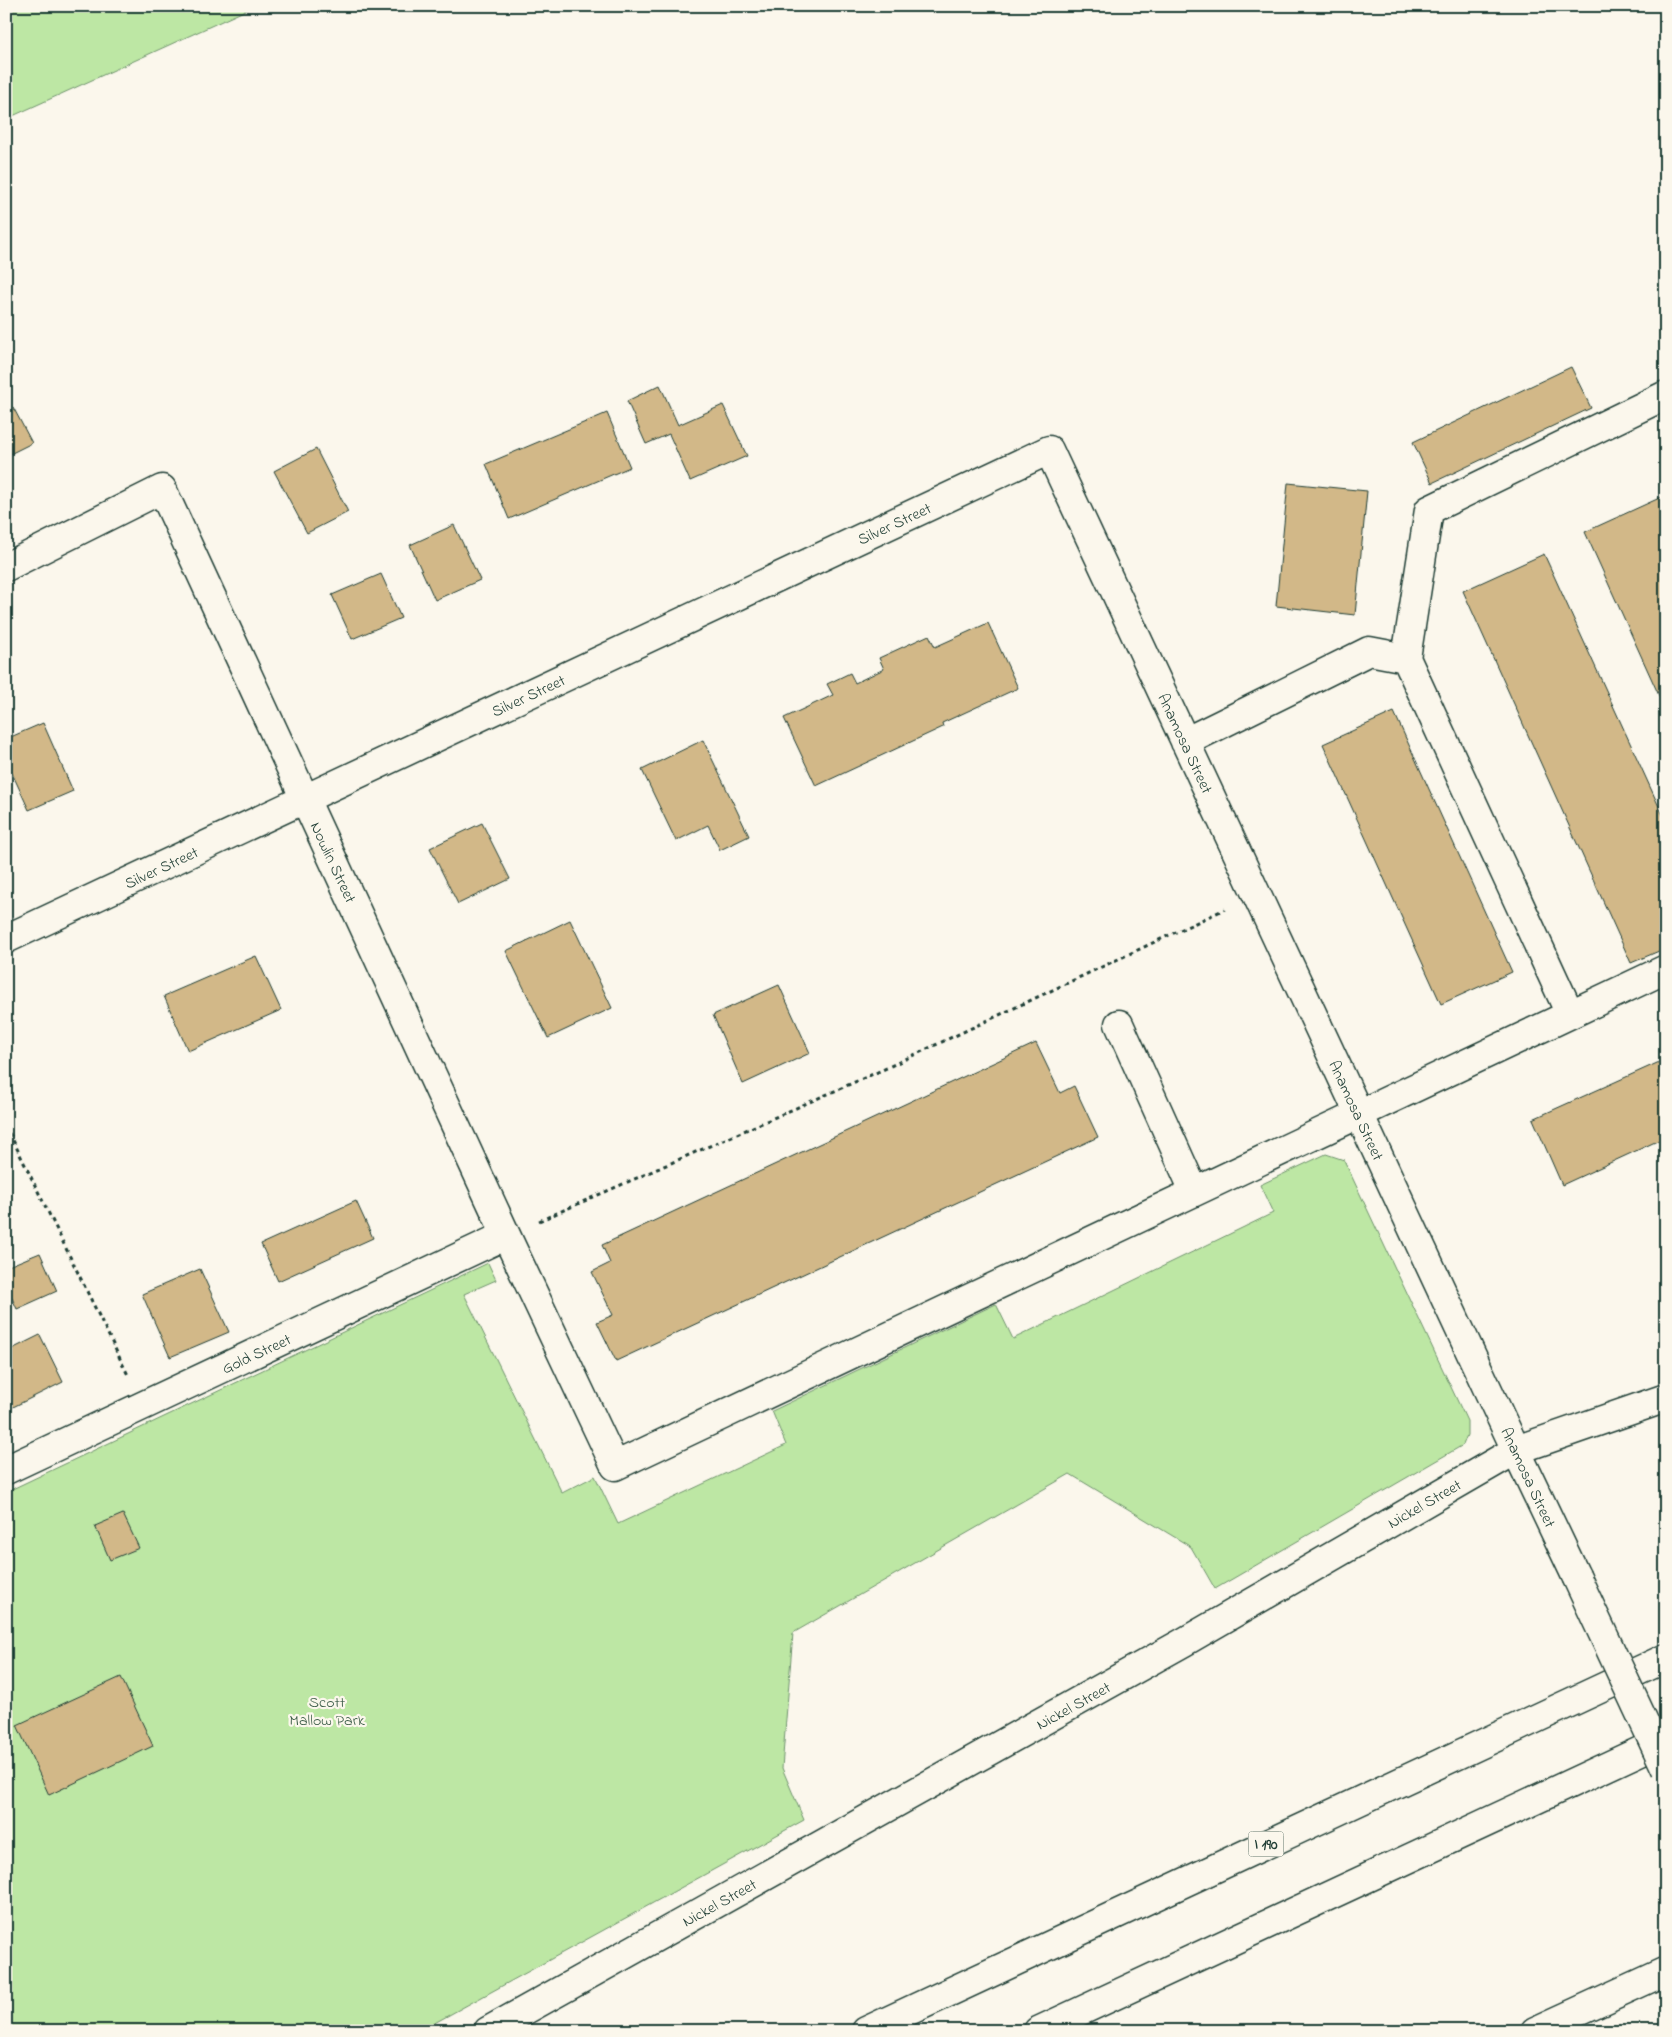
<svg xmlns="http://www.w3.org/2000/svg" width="1672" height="2037" font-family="'Indie Flower',sans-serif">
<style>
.green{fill:#bde7a4;stroke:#6e926c}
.building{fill:#d2b888;stroke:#1f3d34}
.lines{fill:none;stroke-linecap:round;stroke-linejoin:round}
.minor-casing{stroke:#1f3d34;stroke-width:31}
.major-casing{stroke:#1f3d34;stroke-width:31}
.highway-casing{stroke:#1f3d34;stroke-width:31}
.path{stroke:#1f3d34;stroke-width:3;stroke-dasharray:4 4;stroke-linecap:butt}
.minor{stroke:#fbf7ec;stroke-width:28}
.major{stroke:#fbf7ec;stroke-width:28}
.highway{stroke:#fbf7ec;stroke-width:28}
.major-bridge-casing{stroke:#1f3d34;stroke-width:31;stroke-linecap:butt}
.major-bridge{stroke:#fbf7ec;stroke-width:28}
.labels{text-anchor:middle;stroke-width:4.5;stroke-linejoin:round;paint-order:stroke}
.shield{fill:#fbf7ec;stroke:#61756b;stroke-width:1}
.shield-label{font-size:15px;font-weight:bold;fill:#1f3d34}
.street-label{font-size:16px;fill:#1f3d34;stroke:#fbf7ec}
.park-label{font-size:16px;fill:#3f5f4a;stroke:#fbf7ec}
</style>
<rect width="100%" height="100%" fill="#fbf7ec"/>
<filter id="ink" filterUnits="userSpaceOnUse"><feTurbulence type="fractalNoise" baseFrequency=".02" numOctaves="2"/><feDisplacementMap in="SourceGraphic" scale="10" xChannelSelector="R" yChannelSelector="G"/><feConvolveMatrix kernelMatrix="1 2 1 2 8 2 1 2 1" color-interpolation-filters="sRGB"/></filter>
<g filter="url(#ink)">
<path class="green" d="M6 6H255L6 119Z
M1326 1154 1344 1160 1467 1421V1435L1463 1445 1215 1589 1191 1547 1070 1474 793 1633 782 1768 804 1820 420 2031H11L6 2021V1492L488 1263 496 1280 464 1294 562 1493 595 1476 618 1524 786 1445 772 1411 996 1304 1013 1339 1273 1213 1260 1185Z"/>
<path class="building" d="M1571 367 1591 408 1432 483 1413 442Z
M660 385 678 425 723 405 747 456 690 481 669 434 646 444 627 401Z
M13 407 32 443 6 456V410Z
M607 413 630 467 509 519 486 464Z
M316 449 348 512 307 533 274 471Z
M1288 483 1367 491 1355 615 1276 606Z
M1666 495V711L1585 532Z
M454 525 480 580 435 600 410 545Z
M1544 554 1666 822V948L1631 963 1463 591Z
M381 574 401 618 352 639 332 595Z
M988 623 1018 688 942 723 943 727 816 786 784 718 833 695 827 684 850 673 855 683 884 669 879 658 929 635 935 647Z
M1394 712 1512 972 1441 1004 1323 744Z
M43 723 73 791 29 810 6 760V739Z
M703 740 749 836 720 850 708 825 676 841 642 770Z
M482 823 510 879 458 904 430 848Z
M570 920 612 1008 548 1038 506 951Z
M256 956 281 1010 188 1051 164 996Z
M779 985 810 1053 743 1084 713 1015Z
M1036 1043 1060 1093 1074 1086 1098 1137 616 1361 597 1322 613 1315 592 1272 610 1263 602 1245Z
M1666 1059V1137L1562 1185 1533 1119Z
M356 1201 373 1238 278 1281 261 1244Z
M40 1253 57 1291 17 1309 6 1285V1267Z
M200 1269 229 1332 170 1357 142 1294Z
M40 1335 63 1382 11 1408 6 1398V1352Z
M123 1514 139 1548 110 1560 95 1526Z
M121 1677 153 1746 49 1795 17 1725Z"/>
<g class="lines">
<defs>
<path id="minor" d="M6 567 162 489 506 1235 615 1466 1666 969
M1406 658 1429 510 1666 395
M1185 742 1369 651 1406 658 1570 1014
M6 939 1049 450 1516 1450 1666 1398
M1119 1024 1194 1191
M6 1470 506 1235
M1535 2031 1666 1971"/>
<path id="major" d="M488 2031 1184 1642 1516 1450 1576 1576"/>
<path id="highway" d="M866 2031 1666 1658
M1038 2031 1666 1739"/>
</defs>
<use href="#minor" class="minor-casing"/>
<use href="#major" class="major-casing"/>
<use href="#highway" class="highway-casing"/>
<path class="path" d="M6 1126 128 1375
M539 1221 880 1071 1225 909"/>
<use href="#minor" class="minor"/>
<use href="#major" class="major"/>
<use href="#highway" class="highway"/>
<defs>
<path id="major-bridge" d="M1576 1576 1666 1769"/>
</defs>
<use href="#major-bridge" class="major-bridge-casing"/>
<use href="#major-bridge" class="major-bridge"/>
</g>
</g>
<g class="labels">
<rect class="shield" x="1248.5" y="1831.5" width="35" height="25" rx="4"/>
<g class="shield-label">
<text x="1266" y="1849">I 190</text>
</g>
<g class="street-label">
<text transform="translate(894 523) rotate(-25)" y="6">Silver Street</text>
<text transform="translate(528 695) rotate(-25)" y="6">Silver Street</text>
<text transform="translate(1186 743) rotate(65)" y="6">Anamosa Street</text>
<text transform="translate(334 862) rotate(65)" y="6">Nowlin Street</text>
<text transform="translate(161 867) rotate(-25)" y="6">Silver Street</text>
<text transform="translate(1357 1110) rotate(65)" y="6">Anamosa Street</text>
<text transform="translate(256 1353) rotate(-25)" y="6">Gold Street</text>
<text transform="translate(1529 1477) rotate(65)" y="6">Anamosa Street</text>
<text transform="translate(1424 1503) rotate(-30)" y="6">Nickel Street</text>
<text transform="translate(1073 1705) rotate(-29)" y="6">Nickel Street</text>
<text transform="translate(719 1902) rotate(-29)" y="6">Nickel Street</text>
</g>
<g class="park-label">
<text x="327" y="1707">Scott<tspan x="327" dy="18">Mallow Park</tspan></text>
</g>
</g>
<rect width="1672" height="2037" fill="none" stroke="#fbf7ec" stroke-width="25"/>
<rect x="12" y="12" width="1647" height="2012" fill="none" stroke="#1f3d34" stroke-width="2" filter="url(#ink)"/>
</svg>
